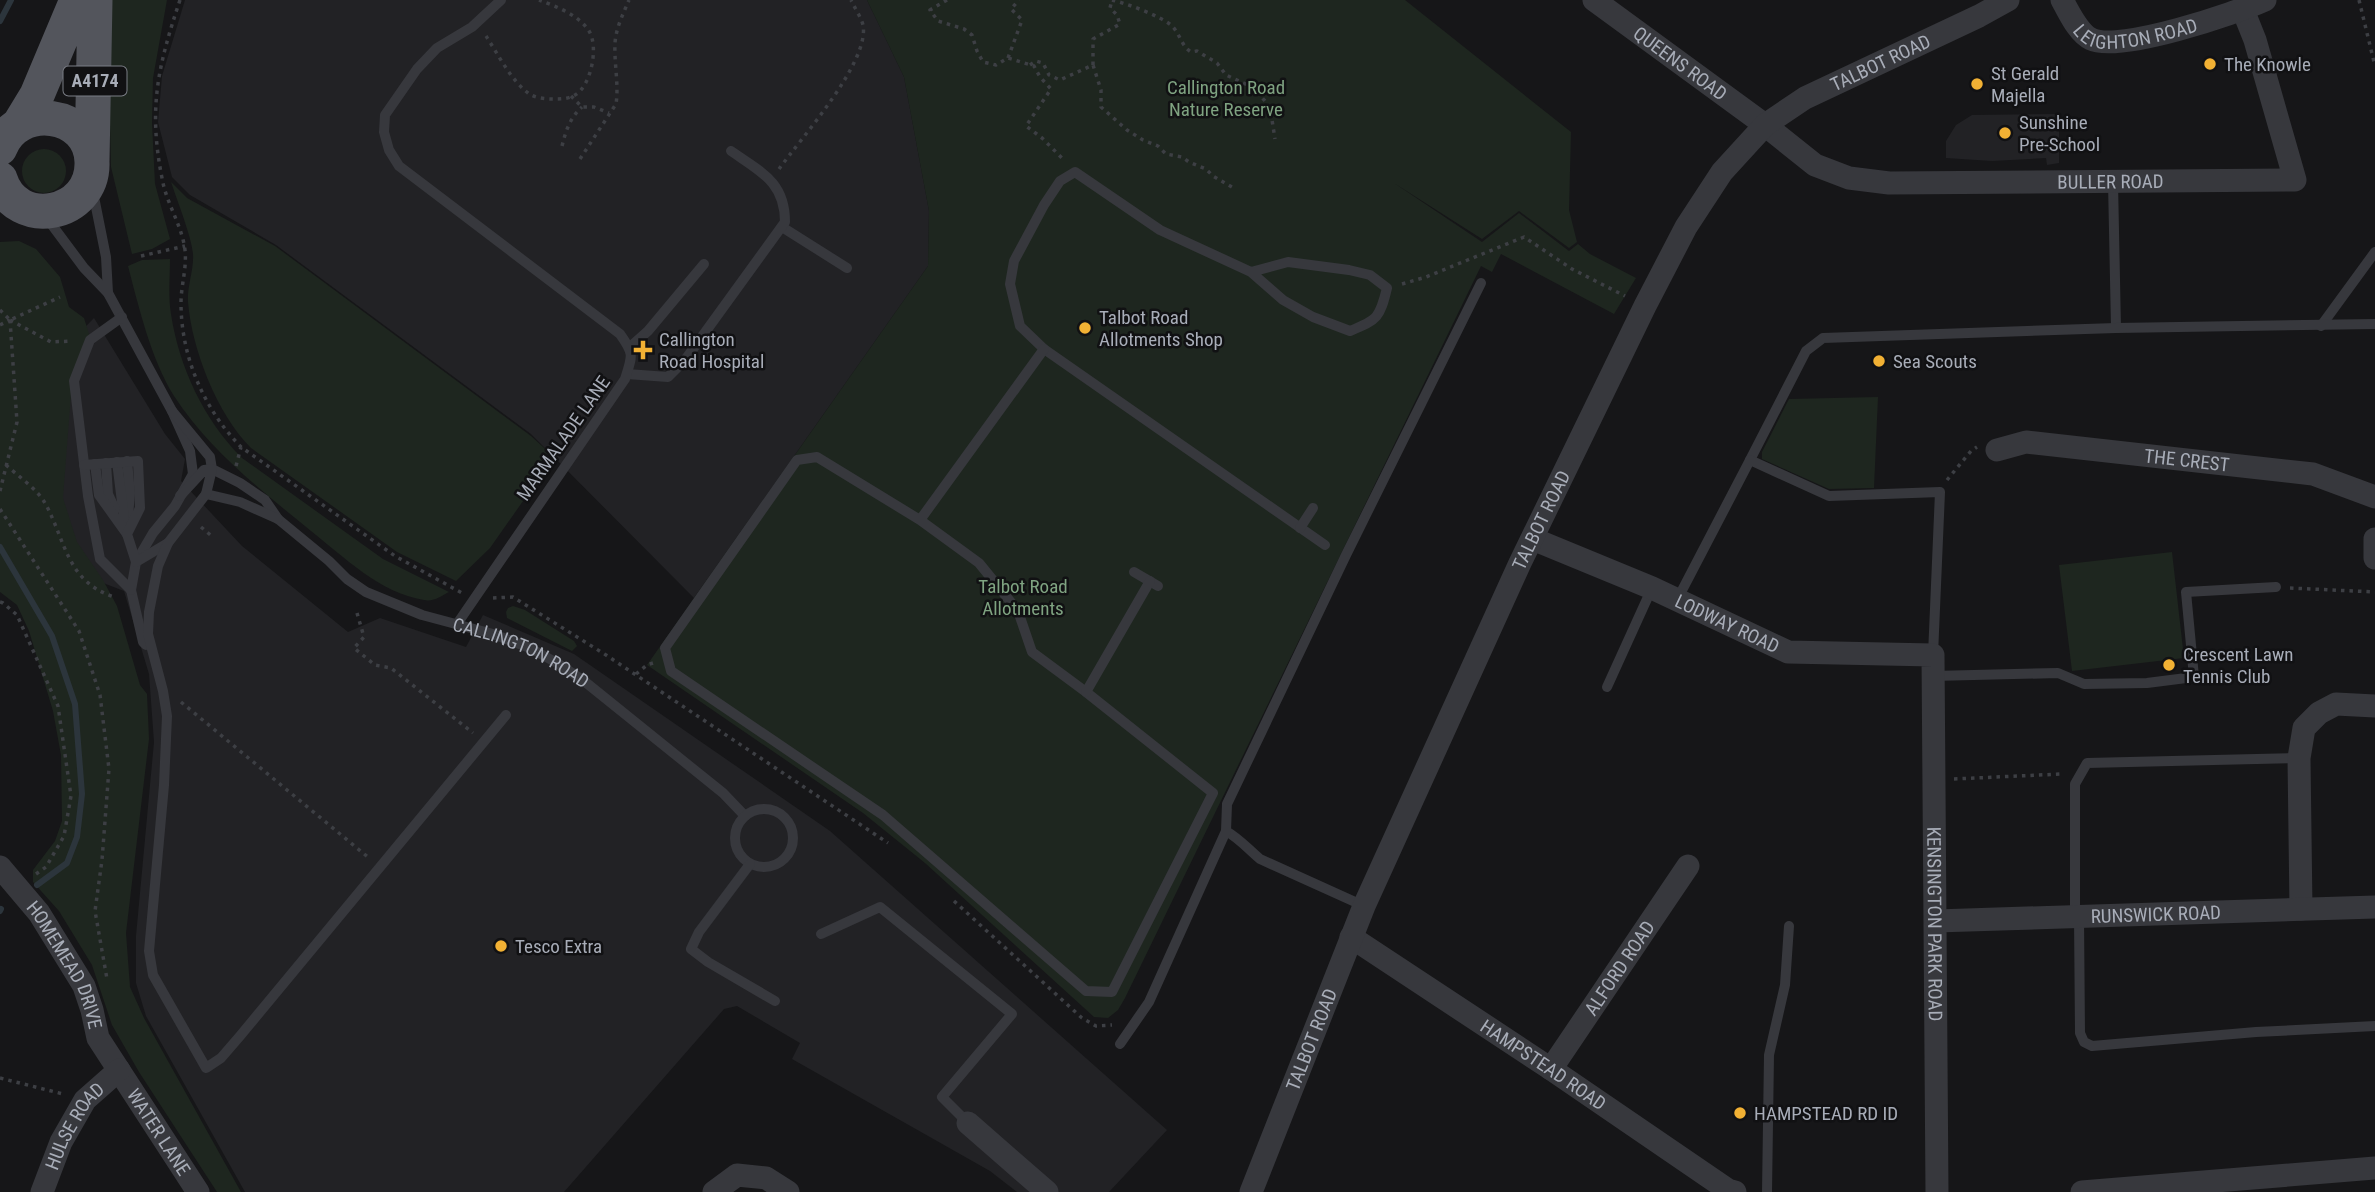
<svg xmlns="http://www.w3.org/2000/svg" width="2375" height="1192" font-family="'Roboto Condensed',sans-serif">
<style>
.built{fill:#222225}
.green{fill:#1e261f}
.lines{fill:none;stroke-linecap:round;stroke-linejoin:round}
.stream{stroke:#2c353c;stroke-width:6}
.path{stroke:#3d3f44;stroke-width:3.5;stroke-dasharray:3.5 5;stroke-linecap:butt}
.lane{stroke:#37383d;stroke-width:10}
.street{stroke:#37383d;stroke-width:23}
.primary{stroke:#53555c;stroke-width:35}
.poi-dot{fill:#f2b134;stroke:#111113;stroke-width:2.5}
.labels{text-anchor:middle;stroke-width:5;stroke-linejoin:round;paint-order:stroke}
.shield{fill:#111113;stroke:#7b7e86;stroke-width:2}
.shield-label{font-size:18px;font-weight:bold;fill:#a8adb8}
.street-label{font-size:19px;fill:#a8adb8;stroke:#111113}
.poi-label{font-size:19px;fill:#a8adb8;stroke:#111113;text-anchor:start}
.park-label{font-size:19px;fill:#7fa381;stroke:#111113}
</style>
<rect width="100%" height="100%" fill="#161618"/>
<path class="built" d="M185 0H867L904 77 929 211 928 266 694 598 531 434 276 245 190 195 172 177 158 122 162 76Z
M2059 114V163L2047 165 2046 158 1992 161 1946 158V141L1956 125 1972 115Z
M94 318 165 434 185 459 181 481 242 546 348 632 380 618 466 647 483 615 574 654 830 831 1167 1130 1109 1192H1017L990 1171 792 1059 800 1043 737 1006 724 1009 564 1192H245L146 1016 136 983V936L154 742 149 674 124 591 98 581 79 560 55 476 63 350Z"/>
<path class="green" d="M107 0H167L153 78 152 123 155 184 170 239 152 249 132 254 111 167Z
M867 0H1405L1571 132 1569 210 1577 242 1569 248 1519 211 1482 239 1394 183 1482 242 1519 213 1569 251 1578 244 1590 254 1636 278 1614 314 1501 254 1492 272 1481 266 1125 998 1118 1010 1108 1018 1094 1017 925 863 863 813 647 665 928 266 929 211 904 77Z
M22 171a22 22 0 1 1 44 0a22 22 0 1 1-44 0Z
M171 182 187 198 275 246 531 436 554 457 490 548 456 581 397 552 251 448C217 414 192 350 188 302 187 286 194 270 193 254 192 238 177 200 171 182Z
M19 241 36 249 60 277 69 307 84 318 90 337 72 381 63 498 77 542 103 580 117 606 140 685 147 694 149 739 126 933 130 987 144 1018 241 1192H217L139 1072 112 1025 92 965 59 911 33 882V870L55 841 62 821 61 755 53 711 29 631 17 605 0 592V242Z
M170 259C170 277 168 296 171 314 179 367 204 420 242 458L383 559 449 592C441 596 434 602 424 600 380 593 344 557 311 531 262 491 209 450 174 396 151 359 139 308 128 266L142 260Z
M1878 397 1874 488 1829 489 1762 459V452L1789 399Z
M2172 552 2184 658 2072 671 2059 565Z
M513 606 525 610 574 641 577 646 572 651 507 618 506 612 508 608Z"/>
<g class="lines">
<path class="stream" d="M0 21 11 0
M0 547 52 636 75 704 82 794 77 837 67 863 37 885
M0 911 1 909"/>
<path class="path" d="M180 0C158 66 148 108 162 178 166 203 182 225 185 250 187 268 181 285 181 303 181 357 204 409 241 447L395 556 462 593
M947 0 930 10 938 21 964 29 972 35 977 51 983 62 996 65 1008 58 1034 66 1040 77 1051 89 1026 126 1042 138 1064 160
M1112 0C1128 4 1158 15 1171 25 1180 33 1181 46 1191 52L1197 51 1217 63 1226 75 1254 88 1270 107 1275 139
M2359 0 2375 66
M486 36C498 54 510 79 528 93 534 98 545 99 554 99 561 99 568 99 575 95 591 86 599 47 589 31 579 15 555 6 539 0
M1008 58 1022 20 1011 9 1019 0
M1030 65 1036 61 1043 63 1049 75 1060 80 1093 65 1101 90V107L1127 130 1143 140 1158 146 1166 154 1182 157 1189 162 1206 169 1213 176 1232 187
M1093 65V39L1120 24 1117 15 1110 8 1112 0
M571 96 582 107H594L609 113
M562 146C566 130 570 118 582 107
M580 159 616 104C619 85 614 63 615 43 616 28 623 14 629 0
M779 169C801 138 870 62 863 25 861 17 854 7 851 0
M141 256 185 246
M1402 284 1426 277 1524 237 1572 269 1625 296
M0 310 10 320 60 297
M10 320 51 342 72 341
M0 325 10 320
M6 465C18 476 37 489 45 503 66 541 66 581 114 597
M236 466 241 447
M1947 480 1971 451 1977 447
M0 491 17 422 10 320
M0 509 79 631 100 695 109 769 102 860 95 911 107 979
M201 527 214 538
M2290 588 2375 592
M493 598 513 597 606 655 888 843
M0 602 3 603 17 615 58 706 71 796 64 836 46 867 36 874
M357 613 364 637 354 648 375 665 391 668 473 733
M636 674 647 665 653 663
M181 702 369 858
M1954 779 2061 774
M954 901 1082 1018 1096 1026 1112 1025
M0 1078 63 1094"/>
<g class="lane">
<path d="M2113 182 2116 328"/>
<path d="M93 192 106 257 108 293"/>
<path d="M46 217 84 268 108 293 172 411 190 451 193 474 175 506 153 533 136 562 131 590 143 642 146 645"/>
<path d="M782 227 847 268"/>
<path d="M1251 272 1288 262 1349 270 1370 275 1387 288C1380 317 1378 320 1350 331L1313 317 1283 300 1251 272 1160 230 1075 172 1060 181 1044 205 1014 261 1010 284 1020 326 1044 349 1325 545"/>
<path d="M122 317 90 340 74 381 88 496 100 559 131 590"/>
<path d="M2321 326 2375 252"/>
<path d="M630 347 648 331 704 264"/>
<path d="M627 374 668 377 685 360 785 222C785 182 761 172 731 151"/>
<path id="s1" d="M172 411 210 457 212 469 240 483 265 500 278 519 329 561 347 579 366 592 422 615 493 634 530 648 557 663 584 681 723 793 745 816"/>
<path d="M1750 460 1806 351 1823 338 2116 328 2375 324"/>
<path d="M127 461 130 493 127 528"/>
<path d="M117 462 124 518"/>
<path d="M106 463 108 494 115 509"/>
<path d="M95 464 99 495 127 534"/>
<path d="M84 465 138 461 140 508 127 534 136 562 168 543"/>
<path d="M206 494 240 502 278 519"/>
<path d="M180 496 204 470 212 469 206 494 168 543 158 566 149 612 148 634 163 691 167 716 164 785 149 951 153 975 206 1068 221 1058 240 1036 506 715"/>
<path d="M920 520 979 563 1018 611 1032 652 1086 692 1213 793 1112 992 1086 991 883 815 671 671 665 648 797 460 817 457 920 520 1044 349"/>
<path d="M1300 528 1313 508"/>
<path d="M1134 572 1158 586"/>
<path d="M1677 600 1750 460 1829 496 1940 492 1933 655"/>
<path d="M457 624 625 379C632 356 635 355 620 334L399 166 389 150 384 132 385 115 417 69 437 48 472 27 501 0"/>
<path d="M1933 676 2058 673 2084 684 2147 683 2194 677 2186 592 2276 587"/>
<path d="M1607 687 1652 588"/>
<path d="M1086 692 1150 581"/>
<circle cx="764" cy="838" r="29"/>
<path d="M1226 831C1240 839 1248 849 1260 859L1364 906"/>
<path d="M750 864 699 932 691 949 708 962 775 1001"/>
<path d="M2075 917V784L2087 763 2299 758"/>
<path d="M2079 917 2080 1033 2084 1042 2092 1046 2256 1032 2375 1026"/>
<path d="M821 934 880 907 1012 1014 942 1097 968 1123"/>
<path d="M1120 1044 1149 1002 1226 831 1227 804 1346 555 1481 283"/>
<path d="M1767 1192 1769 1055 1785 985 1789 926"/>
</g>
<g class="street">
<path id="s2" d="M1594 0 1765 125 1815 165 1849 178 1889 183 2295 180 2255 40 2243 10"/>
<path id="s3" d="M2062 0C2069 12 2078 33 2091 39 2119 53 2236 13 2265 0"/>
<path id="s4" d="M1997 450 2026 442 2313 474 2375 497"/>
<path id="s5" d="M1533 539 1652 588 1788 652 1933 655 1937 1192"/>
<path d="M2375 539V558"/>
<path id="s6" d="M0 867 39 913 84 986 92 1010 98 1038 198 1192"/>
<path d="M2301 909 2299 758 2304 728 2319 713 2336 704 2375 706"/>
<path id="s7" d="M1936 921 2375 907"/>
<path id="s8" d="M1351 937 1551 1069 1728 1190 1735 1192"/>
<path id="s9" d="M1551 1069 1688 866"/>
<path d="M968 1123 1047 1192"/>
<path id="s10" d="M42 1192 61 1142 85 1100 119 1070"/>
<path d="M714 1192 737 1175 766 1178 788 1192"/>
<path id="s11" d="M1251 1192 1364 906 1520 563 1645 306 1686 227 1722 172 1765 125 1805 98 1979 16 2008 0"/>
<path d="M2082 1192 2375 1168"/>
</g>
<path class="primary" d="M20 123 37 95 77 0
M0 148C17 102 91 111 92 162 94 216 16 231 0 179
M92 161 95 0"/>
</g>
<g class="poi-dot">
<circle cx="2210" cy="64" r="7"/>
<circle cx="1977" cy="84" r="7"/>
<circle cx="2005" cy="133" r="7"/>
<circle cx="1085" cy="328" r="7"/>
<path d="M639.5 339.5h7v7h7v7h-7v7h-7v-7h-7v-7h7z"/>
<circle cx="1879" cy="361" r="7"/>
<circle cx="2169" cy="665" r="7"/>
<circle cx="501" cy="946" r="7"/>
<circle cx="1740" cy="1113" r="7"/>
</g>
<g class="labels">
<rect class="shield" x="63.5" y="66.5" width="63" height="29" rx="5"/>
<g class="shield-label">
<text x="95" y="87">A4174</text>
</g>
<g class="street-label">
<text dy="7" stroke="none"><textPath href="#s3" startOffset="94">LEIGHTON ROAD</textPath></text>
<text dy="7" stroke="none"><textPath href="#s2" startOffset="107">QUEENS ROAD</textPath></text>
<text dy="7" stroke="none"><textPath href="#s11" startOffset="1320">TALBOT ROAD</textPath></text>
<text dy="7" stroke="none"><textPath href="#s2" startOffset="574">BULLER ROAD</textPath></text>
<text transform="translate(563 438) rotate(-55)" y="7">MARMALADE LANE</text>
<text dy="7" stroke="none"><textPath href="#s4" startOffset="192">THE CREST</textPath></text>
<text dy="7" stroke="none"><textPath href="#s11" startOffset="732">TALBOT ROAD</textPath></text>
<text dy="7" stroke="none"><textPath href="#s5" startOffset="212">LODWAY ROAD</textPath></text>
<text dy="7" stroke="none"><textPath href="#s1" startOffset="438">CALLINGTON ROAD</textPath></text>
<text dy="7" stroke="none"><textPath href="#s7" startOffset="220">RUNSWICK ROAD</textPath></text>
<text dy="7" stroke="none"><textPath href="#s5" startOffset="693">KENSINGTON PARK ROAD</textPath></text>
<text dy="7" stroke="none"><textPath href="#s6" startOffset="119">HOMEMEAD DRIVE</textPath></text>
<text dy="7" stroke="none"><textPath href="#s9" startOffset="122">ALFORD ROAD</textPath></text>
<text dy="7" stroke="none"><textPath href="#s11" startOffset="164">TALBOT ROAD</textPath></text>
<text dy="7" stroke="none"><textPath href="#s8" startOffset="231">HAMPSTEAD ROAD</textPath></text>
<text dy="7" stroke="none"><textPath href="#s10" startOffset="74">HULSE ROAD</textPath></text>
<text dy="7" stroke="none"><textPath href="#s6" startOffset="312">WATER LANE</textPath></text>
</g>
<g class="poi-label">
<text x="2224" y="71">The Knowle</text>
<text x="1991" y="80">St Gerald<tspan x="1991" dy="22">Majella</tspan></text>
<text x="2019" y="129">Sunshine<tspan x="2019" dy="22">Pre-School</tspan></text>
<text x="1099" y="324">Talbot Road<tspan x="1099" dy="22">Allotments Shop</tspan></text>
<text x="659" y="346">Callington<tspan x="659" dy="22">Road Hospital</tspan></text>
<text x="1893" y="368">Sea Scouts</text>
<text x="2183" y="661">Crescent Lawn<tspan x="2183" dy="22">Tennis Club</tspan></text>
<text x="515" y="953">Tesco Extra</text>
<text x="1754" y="1120">HAMPSTEAD RD ID</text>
</g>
<g class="park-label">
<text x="1226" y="94">Callington Road<tspan x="1226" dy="22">Nature Reserve</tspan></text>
<text x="1023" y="593">Talbot Road<tspan x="1023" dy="22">Allotments</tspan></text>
</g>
</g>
</svg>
